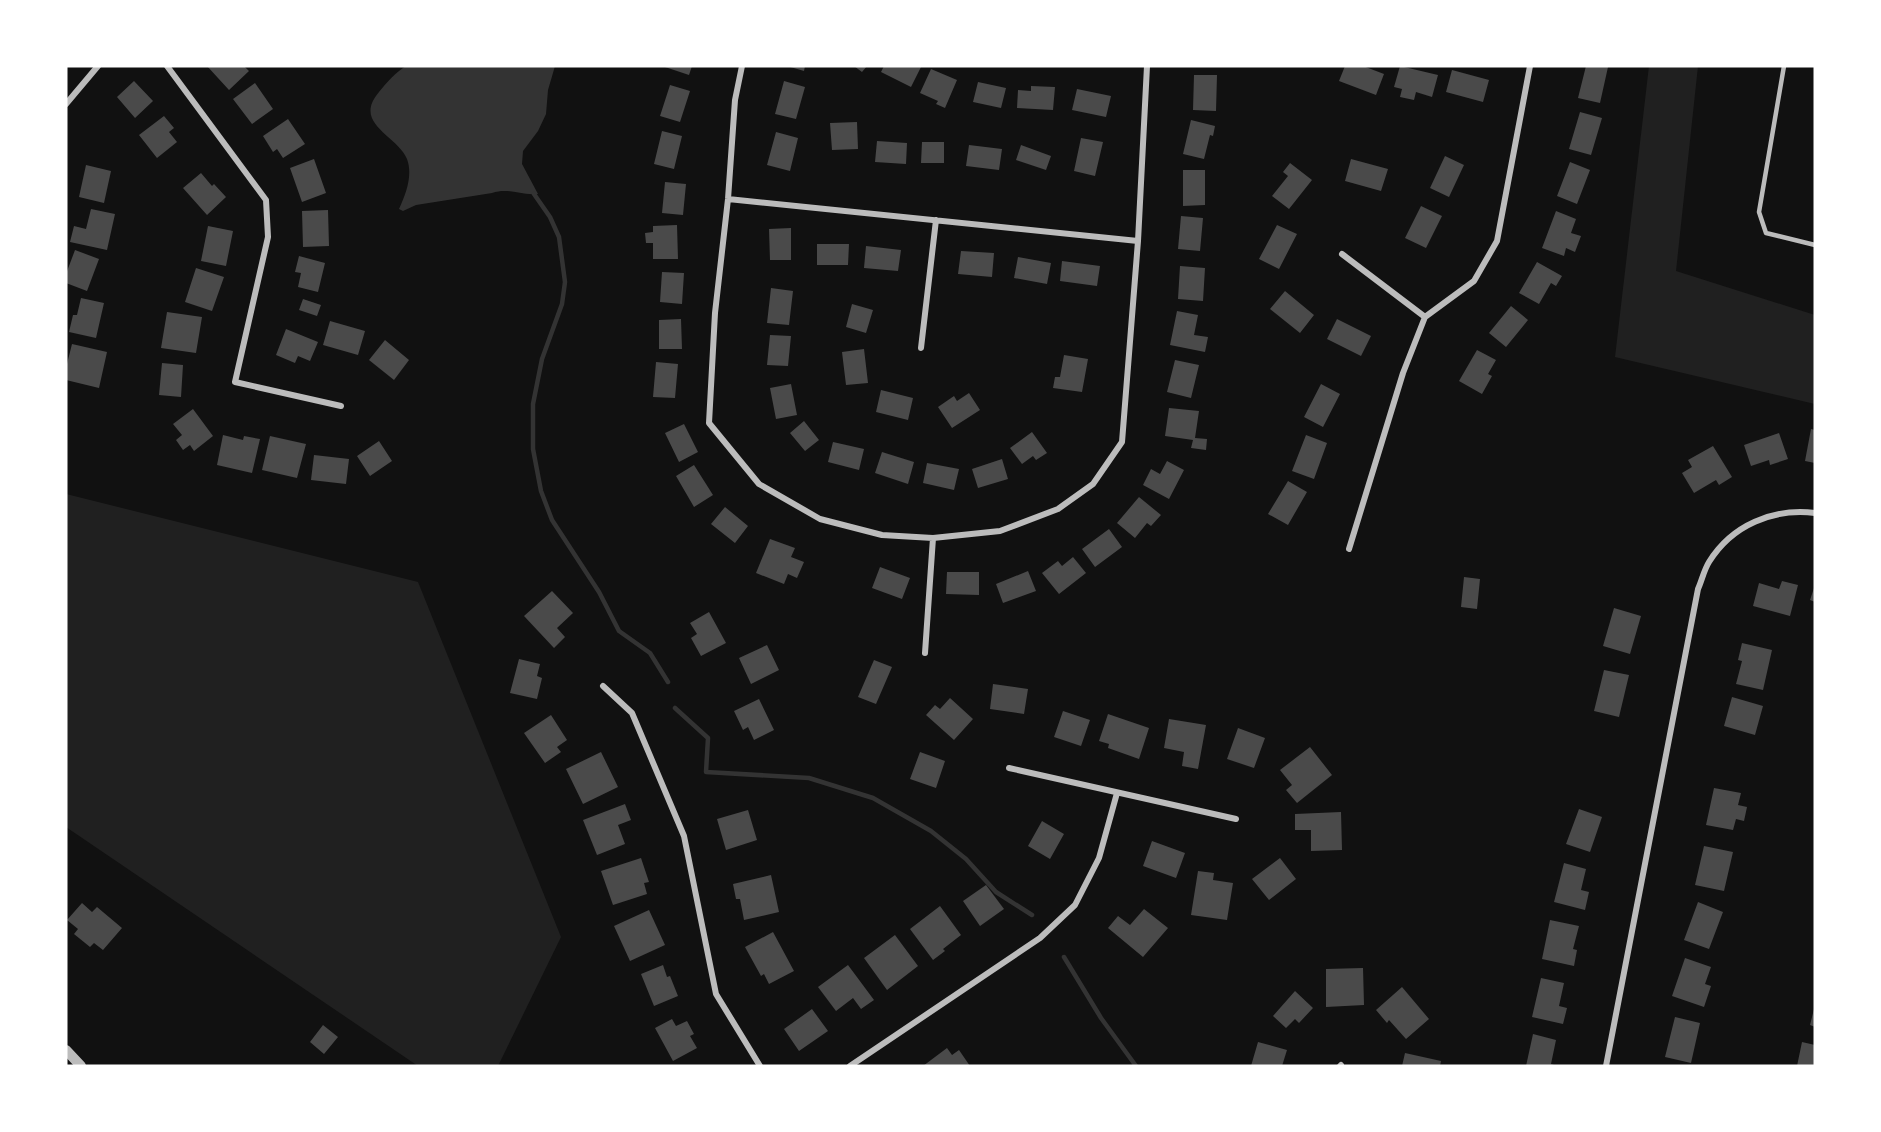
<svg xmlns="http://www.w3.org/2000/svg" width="1881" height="1132" font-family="Quicksand,sans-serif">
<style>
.green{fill:#202020}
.water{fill:#333}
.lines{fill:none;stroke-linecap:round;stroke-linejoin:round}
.stream{stroke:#333;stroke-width:4.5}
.building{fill:#4a4a4a}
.service{stroke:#bcbcbc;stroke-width:4.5}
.minor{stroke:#bcbcbc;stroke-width:6}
.tertiary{stroke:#bcbcbc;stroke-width:10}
</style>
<rect width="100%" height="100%" fill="#111"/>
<path class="green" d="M1649 66H1698L1676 271 1815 315V404L1615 357Z
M66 494 418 582 561 937 498 1066H418L66 827Z"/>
<path class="water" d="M406 66H555L548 90 546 114 538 131 523 151 522 164 538 194C520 196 509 187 492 193L416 205 403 211 399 209C406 194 413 175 407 159 397 135 352 124 379 92 387 82 396 72 406 66Z"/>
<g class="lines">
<path class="stream" d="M534 194 550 217 559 237 565 282 562 304 542 359 533 404V449L541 491 552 520 599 592 619 631 650 653 668 682
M675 708 708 738 706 772 809 778 873 798 931 831 966 859 996 892 1032 915
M1064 957 1101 1018 1136 1066"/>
</g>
<path class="building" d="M207 66H244L249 71 229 90Z
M662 66H692L689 75Z
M787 66H805L804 71Z
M854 66H867L862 72Z
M884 66H919L921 67 911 87 881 72Z
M1345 66H1363L1384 74 1376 95 1339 81Z
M1400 66 1438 75 1432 97 1416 92 1414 100 1400 97 1402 89 1394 87Z
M1586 66 1608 67 1600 103 1578 98Z
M931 69 957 80 945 108 936 104 938 101 920 93Z
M1452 70 1489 80 1483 102 1446 92Z
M1194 75H1217L1216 111 1193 110Z
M134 81 153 101 135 118 117 97Z
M784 81 805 87 796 119 775 114Z
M978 82 1006 88 1001 108 973 102Z
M255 83 273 109 252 124 233 99Z
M670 85 690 91 680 122 660 116Z
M1031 86 1055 87 1053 110 1017 108 1018 90 1031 91Z
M1077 89 1111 96 1106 117 1072 110Z
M1580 112 1602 118 1591 155 1569 149Z
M164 116 174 128 169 132 177 142 157 158 139 135Z
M288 119 305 144 283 158 277 149 273 152 263 136Z
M1191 120 1215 126 1213 136 1210 135 1204 159 1183 154Z
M857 122 858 149 832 150 830 123Z
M662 131 682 136 674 169 654 164Z
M776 132 798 138 790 171 767 165Z
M1081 138 1103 142 1095 176 1074 171Z
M877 141 907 143 906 164 875 162Z
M922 142H944V163H921Z
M969 145 1002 149 999 170 966 166Z
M1021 145 1051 156 1046 170 1016 160Z
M1445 156 1464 165 1449 197 1430 188Z
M314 159 326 193 302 202 290 168Z
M1351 159 1388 169 1381 191 1345 181Z
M1570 162 1590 170 1577 204 1557 196Z
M1290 163 1312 180 1289 209 1272 196 1288 176 1283 172Z
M86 165 111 171 104 203 79 197Z
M1183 170H1205V205L1183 206Z
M201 173 212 186 214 184 226 197 207 215 183 188Z
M665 182 686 184 683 215 662 213Z
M1421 206 1442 216 1426 248 1405 238Z
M91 209 115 214 107 250 70 242 74 226 86 229Z
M328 210 329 246 303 247 302 211Z
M1556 211 1576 219 1571 233 1581 236 1575 252 1566 248 1564 256 1542 248Z
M1181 216 1203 218 1200 251 1178 249Z
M677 225 678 259H653V243H646L645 233 653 232V226Z
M1277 225 1297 234 1279 269 1259 259Z
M208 226 233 231 226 266 201 261Z
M791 228V260H770L769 229Z
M817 244H849L848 265H817Z
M866 246 901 250 898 271 864 268Z
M75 250 99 259 87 291 66 283V274Z
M961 251 994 253 992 277 958 274Z
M299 256 325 263 318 292 298 287 301 273 295 272Z
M1018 257 1051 263 1047 284 1014 278Z
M1062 261 1100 266 1097 286 1060 281Z
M1537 262 1562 276 1556 286 1551 283 1539 304 1519 293Z
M1180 266 1205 268 1203 301 1178 299Z
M196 268 224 277 212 311 185 302Z
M662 272 684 273 682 304 660 302Z
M771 288 793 291 789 325 767 323Z
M1285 291 1314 315 1300 333 1270 309Z
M81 298 104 303 96 338 69 332 73 315H77Z
M303 299 321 305 317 316 299 310Z
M852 304 873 310 866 333 846 327Z
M1511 306 1528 320 1506 347 1489 333Z
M1177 311 1198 315 1194 335 1208 337 1205 352 1170 345Z
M167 312 202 317 196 353 161 348Z
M681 319 682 349H659V320Z
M1337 319 1371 336 1361 356 1327 339Z
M330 321 365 331 358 355 323 345Z
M286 329 318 342 310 361 298 356 295 363 276 355Z
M770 335 791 336 788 366 767 365Z
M385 340 409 360 394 380 369 360Z
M72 344 107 352 99 388 66 380V368Z
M864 349 868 383 846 385 842 352Z
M1477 350 1496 360 1488 374 1492 376 1482 394 1459 381Z
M1064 355 1088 359 1082 392 1053 388 1055 377H1060Z
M1175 360 1199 365 1191 398 1167 392Z
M656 362 678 364 675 398 653 397Z
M162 363 183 365 181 397 159 395Z
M791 384 797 415 776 419 770 388Z
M1321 384 1340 394 1323 427 1304 417Z
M881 390 913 398 908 420 876 412Z
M969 393 980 410 952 428 938 407 954 396 957 401Z
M1169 408 1199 411 1195 438 1207 439 1206 450 1191 448 1193 440 1165 436Z
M193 409 213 436 194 451 190 445 183 450 176 440 182 435 173 424Z
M804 421 819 440 805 451 790 433Z
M684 424 698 452 679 462 665 433Z
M1811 429 1815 430V463L1805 461Z
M1032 432 1047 453 1036 460 1033 456 1022 464 1010 448Z
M1779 433 1788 459 1770 465 1769 460 1751 466 1744 445Z
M223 435 243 440 244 436 260 439 252 473 217 465Z
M1306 435 1327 443 1314 479 1292 471Z
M270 436 306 444 297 478 262 470Z
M379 441 392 461 370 476 357 456Z
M833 442 864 449 859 470 828 462Z
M1713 446 1732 477 1719 485 1716 480 1694 493 1682 473 1692 467 1688 460Z
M882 452 914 462 908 484 875 473Z
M314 455 349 459 346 484 311 480Z
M1002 459 1008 479 978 488 972 469Z
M1167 461 1184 470 1169 499 1143 485 1151 469 1160 474Z
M927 463 959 469 954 490 923 483Z
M694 465 713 495 694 507 676 476Z
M1288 481 1307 492 1288 525 1268 514Z
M1139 497 1161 515 1151 526 1147 523 1135 538 1117 523Z
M725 507 748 526 735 543 711 524Z
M1109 529 1122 547 1095 567 1082 549Z
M770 539 795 548 791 557 804 562 797 578 788 574 784 584 756 573Z
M1073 557 1086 573 1059 594 1042 573 1058 561 1062 566Z
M880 567 910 578 902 599 872 588Z
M1028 571 1036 591 1003 603 996 584Z
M947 572H979V595L946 594Z
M1464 577 1480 579 1477 609 1461 607Z
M1782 581 1798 585 1790 616 1753 606 1759 583 1779 589Z
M1815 585V602L1810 600Z
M552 591 573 613 557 628 565 637 554 648 524 616Z
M1614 608 1641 616 1630 654 1603 646Z
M709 612 726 643 701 656 691 638 697 634 690 623Z
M1742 643 1772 650 1763 690 1736 684 1742 661 1738 660Z
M767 645 779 670 751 684 739 658Z
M519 659 540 664 537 676 542 678 537 699 510 693Z
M874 660 892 667 876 704 858 697Z
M1604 670 1629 675 1619 717 1594 711Z
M993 684 1028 689 1024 714 990 709Z
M1732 697 1763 706 1755 735 1724 726Z
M950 698 973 719 954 740 926 715 935 705 940 709Z
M759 699 774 730 754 740 748 727 743 730 734 711Z
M1063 711 1090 720 1081 746 1054 737Z
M1108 714 1149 728 1139 759 1108 748 1109 744 1099 741Z
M551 715 567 740 557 747 561 752 545 763 524 733Z
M1169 719 1206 725 1198 769 1182 766 1184 752 1164 748Z
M1238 728 1265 738 1254 768 1227 759Z
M1310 747 1332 775 1297 803 1286 790 1292 785 1280 770Z
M601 752 618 787 583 804 566 769Z
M920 752 945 761 936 788 910 779Z
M1714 788 1741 793 1738 805 1747 807 1744 821 1736 819 1733 830 1706 825Z
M625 804 631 820 618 825 625 844 597 855 583 820Z
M1579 809 1602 817 1590 852 1566 844Z
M748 810 757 840 726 850 717 819Z
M1341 812 1342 850 1311 851V830H1295V814Z
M1042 821 1064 834 1050 859 1028 846Z
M1152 841 1185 853 1176 878 1143 866Z
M1704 846 1733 852 1724 891 1695 885Z
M641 858 649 882 644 883 647 894 613 905 601 871Z
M1280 858 1296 879 1269 900 1252 879Z
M1564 863 1586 869 1581 890 1589 892 1585 910 1554 902Z
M1198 871 1214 873 1213 880 1233 883 1227 920 1191 915Z
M771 875 779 912 744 920 740 899H736L733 884Z
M986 885 1004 909 980 926 963 901Z
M1698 902 1723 912 1709 949 1684 940Z
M82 903 92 912 97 907 122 928 103 950 94 943 90 947 74 934 78 929 67 920Z
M940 906 961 935 943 949 945 951 933 960 910 929Z
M1144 909 1168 928 1143 957 1108 928 1118 916 1130 925Z
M649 910 665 945 630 961 614 926Z
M1550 920 1579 926 1573 949 1577 950 1574 966 1542 959Z
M773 932 794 971 769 984 764 974 761 976 745 947Z
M895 935 918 966 887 990 864 958Z
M1685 958 1711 967 1705 984 1711 986 1704 1007 1672 996Z
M663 965 667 977 670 976 678 996 654 1006 641 974Z
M848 965 874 1000 861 1009 853 998 836 1011 818 987Z
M1363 968 1364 1005 1326 1007V969Z
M1541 978 1564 983 1559 1006 1567 1008 1563 1024 1532 1017Z
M1402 987 1429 1019 1406 1039 1389 1020 1387 1023 1376 1010Z
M1295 991 1313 1008 1299 1023 1295 1019 1286 1028 1273 1016Z
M812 1009 828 1031 799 1051 784 1029Z
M1814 1009H1815V1027L1810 1025Z
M1675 1017 1700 1023 1691 1063 1665 1057Z
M672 1019 676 1026 687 1021 694 1034 690 1036 697 1048 673 1061 655 1028Z
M323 1025 338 1037 324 1054 310 1042Z
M1533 1034 1556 1040 1551 1064 1557 1066H1526Z
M1258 1042 1287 1050 1282 1066H1251Z
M1802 1042 1815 1045V1066H1797Z
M947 1048 952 1055 959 1050 970 1066H923Z
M1405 1053 1441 1061 1440 1066H1402Z"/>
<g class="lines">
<path class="service" d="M1784 66 1759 212 1766 233 1815 245"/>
<path class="minor" d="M167 66 266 200 268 237 235 382 341 406
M742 66 735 100 728 199 715 313 709 423 759 484 820 519 882 535 933 538 1000 531 1058 509 1093 484 1122 442 1138 241 1147 66
M66 104 98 66
M728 199 1138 241
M1342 254 1425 317
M921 348 936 220
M1349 549 1403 373 1425 317 1474 281 1497 241 1530 66
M925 653 933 538
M603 686 632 713 684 836 716 994 760 1066
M1009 768 1236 819
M850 1066 1040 938 1075 905 1099 858 1117 793
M1340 1066 1341 1065
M1606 1066 1698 589C1702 580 1704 570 1709 562 1732 525 1773 508 1815 513"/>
<path class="tertiary" d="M66 1050 81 1066"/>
</g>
<rect width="1881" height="1132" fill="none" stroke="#ffffff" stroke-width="135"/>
</svg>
